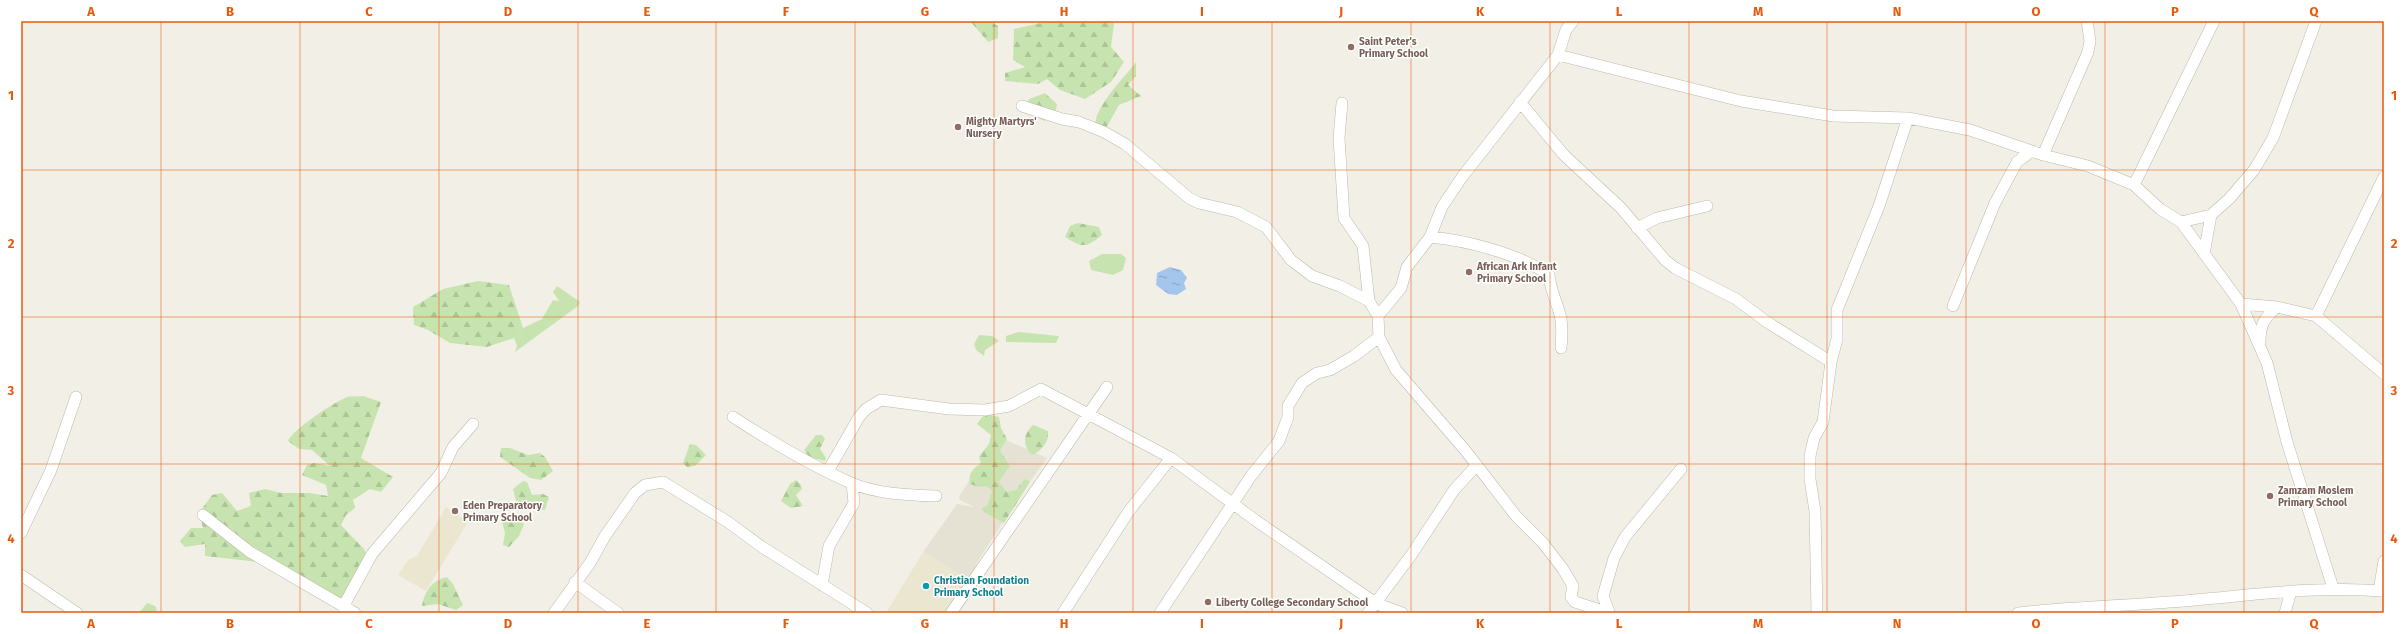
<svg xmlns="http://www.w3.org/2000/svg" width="2405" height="634" font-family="'Fira Sans',sans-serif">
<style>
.residential{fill:#e5e2d4}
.education{fill:#eae6d0}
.grass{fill:#c7e4b0}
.forest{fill:url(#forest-firs)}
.water{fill:url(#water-ripples)}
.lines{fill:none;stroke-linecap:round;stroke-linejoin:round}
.minor-casing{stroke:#bdb8a9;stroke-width:12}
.minor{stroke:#fff;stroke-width:11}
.grid{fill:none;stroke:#e8590c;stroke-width:1;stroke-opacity:0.55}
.education-dot{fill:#8d6e63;stroke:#fff;stroke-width:1.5}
.culture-dot{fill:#0f9aa8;stroke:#fff;stroke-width:1.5}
.labels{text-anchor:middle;stroke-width:3;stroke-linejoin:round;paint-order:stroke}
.education-label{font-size:10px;font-weight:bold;fill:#785e54;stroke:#fff;text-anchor:start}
.culture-label{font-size:10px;font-weight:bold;fill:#0d838f;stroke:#fff;text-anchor:start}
.neatline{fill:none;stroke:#e8590c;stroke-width:1.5}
.grid-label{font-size:13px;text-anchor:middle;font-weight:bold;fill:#e8590c}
</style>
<defs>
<pattern id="forest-firs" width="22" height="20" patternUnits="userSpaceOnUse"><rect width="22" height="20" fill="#c7e4b0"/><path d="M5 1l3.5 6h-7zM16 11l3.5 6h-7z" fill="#acc598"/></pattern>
<pattern id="water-ripples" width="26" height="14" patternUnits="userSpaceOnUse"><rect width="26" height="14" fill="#a5c6ec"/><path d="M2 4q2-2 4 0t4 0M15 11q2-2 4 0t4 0" fill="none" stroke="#88a2c0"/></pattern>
</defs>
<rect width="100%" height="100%" fill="#f2f0e6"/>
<path class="residential" d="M997 436 1047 458 1019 497 978 561 969 580 923 552 957 504 974 507 960 500 959 497Z"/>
<path class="education" d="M446 507 468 522 426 591 398 575 408 560 417 556Z
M923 552 969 580 948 613H886Z"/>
<path class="grass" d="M1102 254H1121L1126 258 1123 270 1113 275 1091 270 1089 261Z
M557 286 580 302 578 306 515 352 517 346 514 338 523 328 542 319 553 300 559 301 553 292Z
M1019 332 1059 336 1056 343 1006 342V336Z
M979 335 992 336 999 341 985 350 984 356 976 350 974 344Z"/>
<path class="forest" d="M970 21H990L998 26V38L988 42Z
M1049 21H1112L1114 24 1111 47 1124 62 1111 82 1085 99 1060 90 1047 79 1038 84 1005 81V73L1025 67 1013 60 1014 29Z
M1136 62V76L1128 85 1141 96 1119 105 1106 128H1096C1091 110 1124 78 1136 62Z
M1045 93 1057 104 1055 116 1044 121 1027 111 1026 105 1029 99Z
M1078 223 1099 227 1102 235C1086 248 1082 248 1065 237L1070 226Z
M478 281 509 285 523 328 514 338 487 347 450 343 428 330 414 325 413 307 443 289Z
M363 396 381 402 361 458 393 477 381 492 370 489 353 500 355 508 346 515 341 525 364 549 368 557 343 607 331 605 259 562 205 556V544L185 547 180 541 191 528H203L199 513 212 495 222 493 237 511 251 506 249 493 265 489 281 493H310L328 496 326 485 302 475 307 465 314 463 330 466 312 450 299 449 288 441C292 430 334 402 347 397 352 396 358 397 363 396Z
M991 415 999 417 1001 428 1007 439 1000 450 1010 467 1006 471 999 482 1007 492 1016 490 1025 479 1030 482 1004 523 984 512 981 508 987 506 992 491 987 486 979 487 970 484C968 475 972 468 981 464L979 456 989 444 991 435 977 424 982 417Z
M1033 425 1048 431C1049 443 1042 450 1032 455 1022 445 1023 434 1033 425Z
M816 435H822L825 439 820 449 826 458 825 461 809 457 804 450Z
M690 444 696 445 706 455 695 466 687 467 683 463Z
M501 448H510L528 455 540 453 545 457 553 471 541 480 530 478 500 457Z
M796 480 801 485 802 489 796 495 803 506 791 508 781 501 790 484Z
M523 481 527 482 532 495 543 494 549 497 545 510H533L516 501 513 489Z
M512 515 524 524 519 536 509 547 503 545 505 533 502 522Z
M447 577 453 584 463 605 456 610 438 604 422 606C425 591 431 581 447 577Z
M147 603 155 606 157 610 155 613H139Z"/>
<path class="water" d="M1170 267 1181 270 1187 278 1184 283 1186 289 1177 295 1168 294 1156 285 1157 273Z"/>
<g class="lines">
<defs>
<path id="minor" d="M1573 21 1566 30 1558 55 1462 177 1442 207 1430 237 1407 267 1401 288 1378 316 1379 337 1396 370 1465 450 1516 516 1543 543 1563 569 1573 586 1571 597 1575 602 1609 613
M1558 55 1741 101 1833 116 1908 118 1970 130 2043 155 2088 166 2134 185 2160 209 2181 222 2241 304 2267 363 2287 442 2333 588
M1520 102 1564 155 1621 208 1665 260 1675 268 1736 299 1767 322 1831 362
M1342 103 1339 138 1344 218 1363 246 1369 301
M1022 106 1062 119 1079 122 1104 132 1125 144 1189 198 1199 203 1237 212 1266 227 1291 260 1312 276 1340 286 1369 301 1378 316
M2043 155 2088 52 2090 41 2087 21
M2134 185 2214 21
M2181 222 2211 215
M1637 228 1657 218 1707 206
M1430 237C1465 240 1520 254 1549 275 1550 288 1555 298 1559 311 1563 323 1562 336 1561 348
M2204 254 2211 215 2229 199 2254 170 2273 138 2316 21
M2241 304 2277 307 2316 316 2384 374
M1953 306 1995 203 2017 162 2032 151
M2316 316 2384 177
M2260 342C2260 325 2264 318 2277 307
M733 417C770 441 810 465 851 483 877 494 908 495 936 496
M828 471 859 417 866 409 881 400 949 409 985 410 1009 406 1041 389 1171 458 1255 520 1377 604 1402 613
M203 515 250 552 355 613
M21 533 51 470 76 397
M21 575 77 613
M575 582 618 613
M822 585 829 546 854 503 852 483
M2379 591 2384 561
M343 607 372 554 441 473 453 447 473 424
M1609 612 1603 596 1614 558 1625 537 1681 469
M554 613 590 563 605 536 635 493 645 485 663 482 728 522 762 547 867 613
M951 613 1107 387
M1063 613 1129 511 1171 458
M1160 613 1251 476 1279 441 1288 417V406L1302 383 1317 373 1330 370 1354 356 1379 337
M1368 613 1412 554 1454 490 1476 466
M1817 613 1815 511 1810 479V456L1814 438 1823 422 1831 362 1837 339V310L1879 206 1908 118
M2018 613C2068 607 2119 606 2169 602 2241 597 2312 585 2384 591
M2285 613 2291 591"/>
</defs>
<use href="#minor" class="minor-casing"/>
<use href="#minor" class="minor"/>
</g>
<path class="grid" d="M161 21V613M300 21V613M439 21V613M578 21V613M716 21V613M855 21V613M994 21V613M1133 21V613M1272 21V613M1411 21V613M1550 21V613M1689 21V613M1827 21V613M1966 21V613M2105 21V613M2244 21V613M21 170H2384M21 317H2384M21 464H2384"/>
<g class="education-dot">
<circle cx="1351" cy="47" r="4"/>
<circle cx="958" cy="127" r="4"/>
<circle cx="1469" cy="272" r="4"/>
<circle cx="2270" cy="496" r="4"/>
<circle cx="455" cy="511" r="4"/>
<circle cx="1208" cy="602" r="4"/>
</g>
<circle class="culture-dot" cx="926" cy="586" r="4"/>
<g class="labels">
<g class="education-label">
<text x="1359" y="45">Saint Peter's<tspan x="1359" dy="12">Primary School</tspan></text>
<text x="966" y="125">Mighty Martyrs'<tspan x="966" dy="12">Nursery</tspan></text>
<text x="1477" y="270">African Ark Infant<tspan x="1477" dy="12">Primary School</tspan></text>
<text x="2278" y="494">Zamzam Moslem<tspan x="2278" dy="12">Primary School</tspan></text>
<text x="463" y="509">Eden Preparatory<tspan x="463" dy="12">Primary School</tspan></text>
<text x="1216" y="606">Liberty College Secondary School</text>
</g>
<g class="culture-label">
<text x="934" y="584">Christian Foundation<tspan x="934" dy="12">Primary School</tspan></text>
</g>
</g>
<rect width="2405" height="634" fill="none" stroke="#ffffff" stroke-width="44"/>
<rect x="22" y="22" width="2361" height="590" class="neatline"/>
<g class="grid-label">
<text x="91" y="16">A</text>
<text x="230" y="16">B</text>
<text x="369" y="16">C</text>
<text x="508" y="16">D</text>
<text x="647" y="16">E</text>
<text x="786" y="16">F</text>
<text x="925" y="16">G</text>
<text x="1064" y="16">H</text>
<text x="1202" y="16">I</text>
<text x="1341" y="16">J</text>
<text x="1480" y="16">K</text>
<text x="1619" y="16">L</text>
<text x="1758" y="16">M</text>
<text x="1897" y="16">N</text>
<text x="2036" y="16">O</text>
<text x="2175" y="16">P</text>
<text x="2314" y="16">Q</text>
<text x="11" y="100">1</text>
<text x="2394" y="100">1</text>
<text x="11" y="248">2</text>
<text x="2394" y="248">2</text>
<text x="11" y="395">3</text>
<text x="2394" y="395">3</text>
<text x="11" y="543">4</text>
<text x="2394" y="543">4</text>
<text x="91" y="628">A</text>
<text x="230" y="628">B</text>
<text x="369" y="628">C</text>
<text x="508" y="628">D</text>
<text x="647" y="628">E</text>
<text x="786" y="628">F</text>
<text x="925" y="628">G</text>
<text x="1064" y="628">H</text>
<text x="1202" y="628">I</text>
<text x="1341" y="628">J</text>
<text x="1480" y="628">K</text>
<text x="1619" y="628">L</text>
<text x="1758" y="628">M</text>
<text x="1897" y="628">N</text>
<text x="2036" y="628">O</text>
<text x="2175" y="628">P</text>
<text x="2314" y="628">Q</text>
</g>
</svg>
